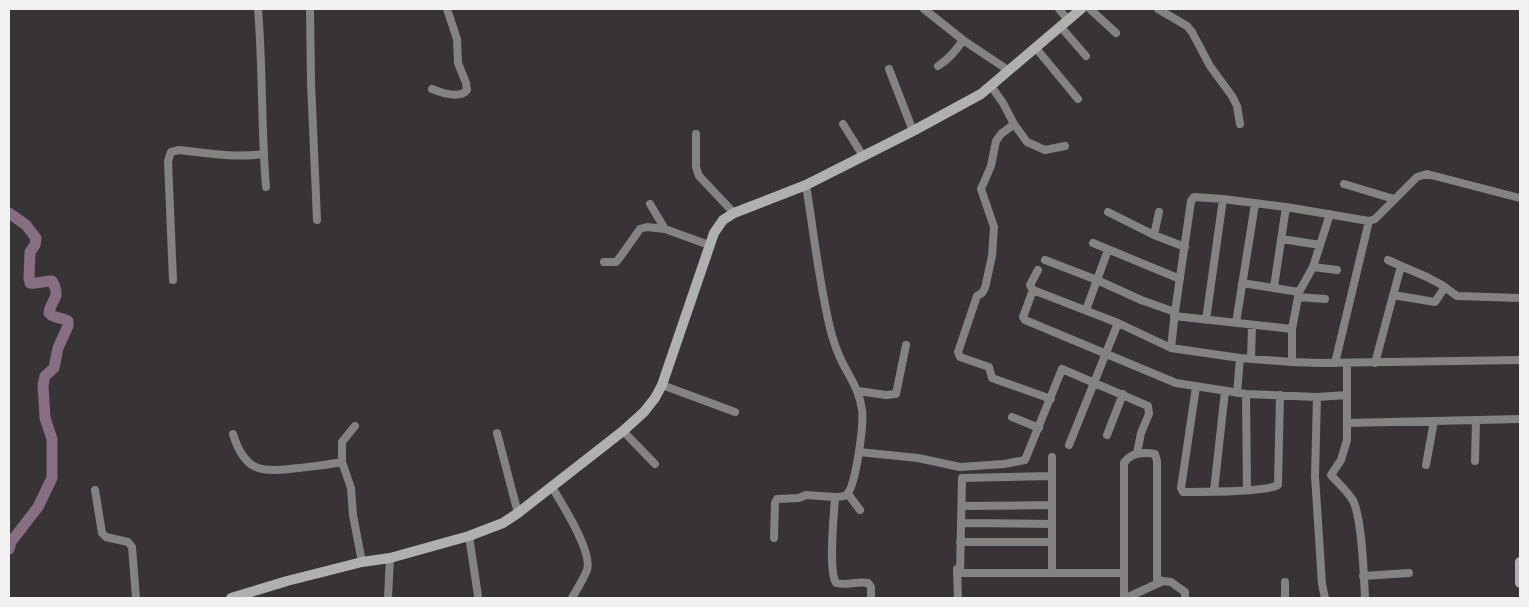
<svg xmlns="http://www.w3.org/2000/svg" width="1529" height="607" font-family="Figtree,sans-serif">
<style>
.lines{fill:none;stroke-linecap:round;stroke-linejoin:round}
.river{stroke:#886e81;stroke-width:11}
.street{stroke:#838482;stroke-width:8}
.secondary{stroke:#afb1ae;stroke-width:10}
</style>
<rect width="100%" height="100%" fill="#373336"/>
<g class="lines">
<path class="river" d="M9 213 26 225 36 238 35 245 30 252 29 279 30 283C37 284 44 281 52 281 62 299 51 298 49 313 54 319 62 317 68 321V326L58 348 54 368 45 376 43 385 45 418 52 439V478L38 507 11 542 9 549"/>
<path class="street" d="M258 9C263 68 261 128 266 187
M310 9 311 82 317 220
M924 9 963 40 1008 70
M1059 9 1068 20
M1090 9 1116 33
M1158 9 1187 26 1192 32 1210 66 1232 96 1237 106 1240 124
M1060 26 1086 56
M1035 47 1078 99
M938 66C949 59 956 51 963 40
M889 69 913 131
M991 86 1003 103 1014 124 1001 134 996 141 991 166 981 189 994 227 992 256 985 288 982 293 977 296 958 352 960 357 989 367 992 378 1051 399
M432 89C442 93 460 99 467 90L466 83 458 63 457 39 447 9
M843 124 863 156
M1014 124 1027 142 1045 150 1065 146
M696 134V167L699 176 734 213
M1344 184 1394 199
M806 185C814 234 819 284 831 332 834 343 838 354 843 364 851 379 860 392 862 410 864 423 856 488 846 495 843 497 838 497 835 497 834 514 828 570 836 583 846 586 857 581 868 583L871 587V598
M650 204 665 229 709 245
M1108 212 1154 235 1185 247
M1154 235 1159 212
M1282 239 1320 245
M1093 243 1180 279
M1045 260 1097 280 1108 250
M1388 260 1401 266
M604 262H616L618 260 640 229 647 227 665 229
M1313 267 1337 270
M173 280 168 161 171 152 179 150C207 153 235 158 264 154
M1242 283 1299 292
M1274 287 1286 207
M1033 290 1030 285 1038 270
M1393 295 1435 302 1445 287
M1298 297 1325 299
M1086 310 1097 280 1141 300 1175 312
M1174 316 1292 329V362
M1206 320 1223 199
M1236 323 1255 204
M1292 329 1299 292 1313 267 1330 214
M1171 348 1175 312 1191 201 1194 197 1223 199 1286 207 1369 221 1375 219 1417 177 1427 174 1520 198
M1251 359 1252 325
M1335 363 1369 221
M1347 363V440L1341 460 1331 475C1338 483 1346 490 1352 499 1362 514 1364 577 1365 598
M1375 363 1401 266 1427 277 1442 285 1457 296 1520 298
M662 385 735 412
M1196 387 1181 488 1183 492H1185C1203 492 1266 492 1278 485L1280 395
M858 391 886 395 896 394 906 345
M1237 393 1240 358
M1246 394 1247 490
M1347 395 1317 397 1246 394 1176 383 1025 320 1023 317 1033 290 1118 323 1171 348 1240 358 1292 362 1320 363 1520 360
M1317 397 1315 476 1322 584 1325 598
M1012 417 1039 428
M1347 423 1520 419
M623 431 655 464
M497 433 518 513
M233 434C245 474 263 472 299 468 314 466 328 465 342 462L351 488 353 515 362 562
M1107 435 1123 394
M1069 445 1118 323
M859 452 918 458 960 467 1004 464 1025 460 1062 369 1148 406 1149 414 1141 433 1137 453
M1475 461 1476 420
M342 462V442L355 426
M1426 465 1434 421
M552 487C562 504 593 552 587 570 583 580 577 589 572 598
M95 490 102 533 106 537 128 542 132 547 136 598
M1214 491 1225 391
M848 494 860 510
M962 506 1052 505
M962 523 1052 524
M469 536 478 596
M774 538 775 503 777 499 799 498 806 495 835 497
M960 542H1052
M957 569 958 598
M957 573H960L962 478 1052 476
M960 573H1124V598
M1052 573V457
M1124 573V463C1131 452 1144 452 1155 454L1157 461V579L1163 581
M1363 576 1409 573
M1285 582V598
M388 598 390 558
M1126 598 1163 581 1171 582 1185 592V598"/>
<path class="secondary" d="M1520 562V583
M231 598 287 581 362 562 390 558 469 536 503 523 518 513 623 431 644 412 655 398 662 385 714 233 723 220 734 213 806 185 913 131 981 94 1081 9"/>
</g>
<rect width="1529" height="607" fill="none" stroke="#f2f0f1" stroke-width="20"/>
</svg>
